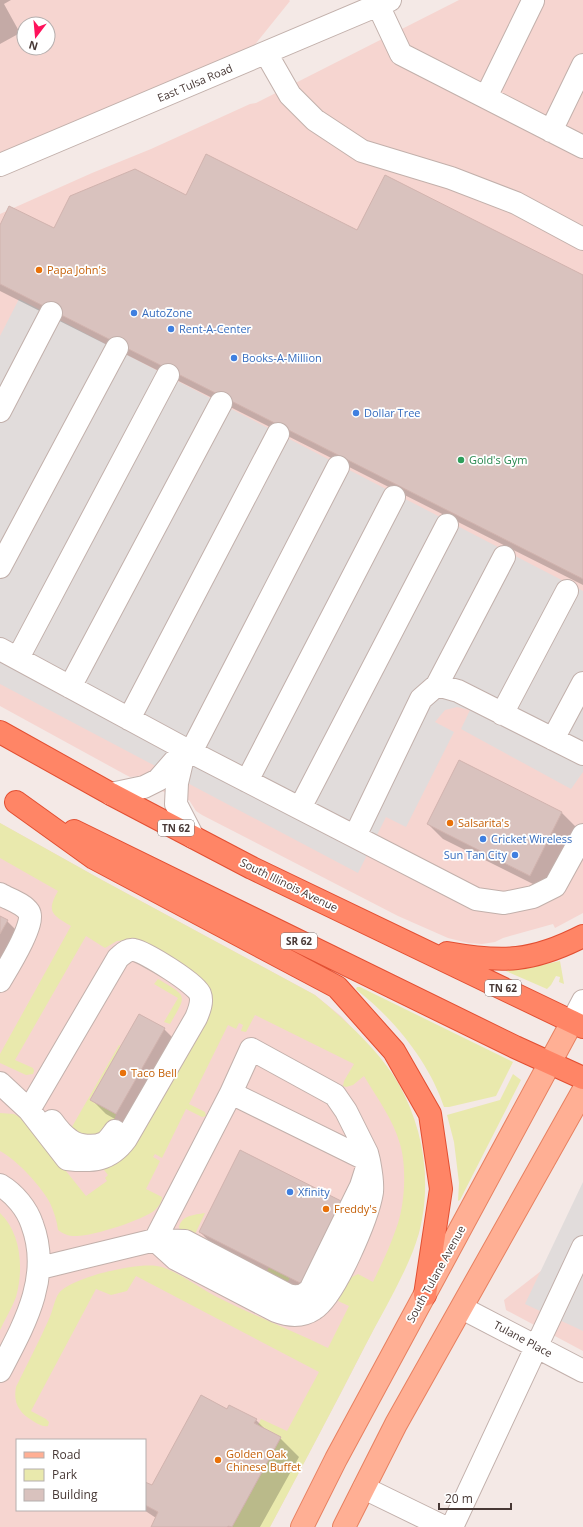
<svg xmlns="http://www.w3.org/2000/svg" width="583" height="1527" font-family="'Open Sans',sans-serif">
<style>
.commercial{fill:#f6d5d0;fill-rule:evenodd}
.green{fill:#e9e9ad}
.parking{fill:#e1dcdb}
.shadow{fill:#0003}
.building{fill:#d9c2be;stroke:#d1b3ae}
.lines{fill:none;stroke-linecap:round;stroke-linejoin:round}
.minor-casing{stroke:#c2b0ab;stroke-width:24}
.major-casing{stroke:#e78060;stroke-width:24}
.highway-casing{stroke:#e24f32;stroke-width:24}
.minor{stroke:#fff;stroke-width:22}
.major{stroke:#ffaf94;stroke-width:22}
.highway{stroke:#ff8566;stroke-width:22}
.food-dot{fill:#e8710a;stroke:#fff;stroke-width:1.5}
.shop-dot{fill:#3f7fe0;stroke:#fff;stroke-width:1.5}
.leisure-dot{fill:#2e9e5b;stroke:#fff;stroke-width:1.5}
.labels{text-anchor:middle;stroke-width:3.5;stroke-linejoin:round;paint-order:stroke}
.shield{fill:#fff;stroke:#7e7472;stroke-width:1}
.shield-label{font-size:10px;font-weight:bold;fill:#473835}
.street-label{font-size:11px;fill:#473835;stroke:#fff}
.food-label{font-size:11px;fill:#c56008;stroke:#fff;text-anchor:start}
.shop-label{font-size:11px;fill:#366cbe;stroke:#fff;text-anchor:start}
.leisure-label{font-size:11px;fill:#27864d;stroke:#fff;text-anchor:start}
</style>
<rect width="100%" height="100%" fill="#f4e9e6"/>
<path class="commercial" d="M0 0H289L290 1 249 52 0 158ZM24 24H48V48H24Z
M459 0H583V913L555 928 553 924 503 938 495 942 482 944 468 943 448 938 398 916 202 815 196 811 189 800H182L162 791 140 776 130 777 126 775 0 706V214L92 173 151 149 250 104 256 103Z
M0 823 102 880 315 995 342 1017 379 1057 398 1082 406 1099 418 1134 425 1174 423 1210 419 1233 405 1268 344 1387 270 1527H0ZM17 1440H145V1510H17Z
M583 1238V1351L506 1310 504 1300Z"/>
<path class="green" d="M0 823 102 880 315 995C344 1019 379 1050 398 1083 427 1133 434 1197 413 1251 400 1284 381 1315 365 1346 334 1407 302 1467 270 1527H232L281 1438 258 1425 261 1419 287 1431 319 1372 136 1276 127 1291 111 1295 96 1289 31 1411 46 1419 49 1422 48 1426C42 1427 38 1424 33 1421 19 1413 13 1403 16 1387 27 1364 39 1342 49 1319 53 1311 54 1300 59 1293 72 1277 143 1260 162 1267 179 1273 199 1287 215 1296 252 1315 291 1330 328 1348L349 1306 338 1301 350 1278 358 1274 373 1282C381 1265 390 1247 396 1229 405 1206 407 1167 400 1144 393 1119 377 1098 364 1076L353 1085 346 1087 343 1086 344 1081 354 1064 255 1015 246 1032 241 1031 243 1025 239 1023 236 1029 228 1025 189 1104 205 1112 206 1116 202 1117 186 1109 162 1158 155 1154 153 1157 160 1161 146 1189 162 1197C162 1202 159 1206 155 1210 143 1220 91 1237 75 1236 68 1236 64 1234 58 1230 57 1221 54 1212 50 1203 42 1187 16 1159 0 1151V1113L14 1114 26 1121 86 1196 107 1181 105 1178 108 1175 101 1166 207 1013 132 940 117 941 105 948 86 936 15 1060 33 1068 34 1071 33 1074 26 1075 0 1063V1054L71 926C52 915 46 912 58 891L0 858Z
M560 961 564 984 559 982 560 977 556 976 551 985 547 989 506 971V970L537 966Z
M158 979C188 997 187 994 170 1024L164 1022 178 998 154 984Z
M357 987H360L513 1062 496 1096 449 1107H444C429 1062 395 1020 358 991L356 989Z
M119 1045 121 1046 90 1099 116 1114 114 1121 105 1134 87 1137 69 1132Z
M513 1074 521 1080 460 1200 458 1201 459 1183 454 1142 447 1115 500 1100Z
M0 1213C21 1233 24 1269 16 1297 12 1308 5 1319 0 1330Z
M205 1213 195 1234 267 1271 269 1267 290 1277 285 1288 181 1232 179 1227C182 1215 194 1215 205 1213Z"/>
<path class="parking" d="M19 299 583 591V772L571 789 461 729 470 710 457 707 445 710 435 722 454 732 406 827 386 817 358 873 0 684V336Z
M583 1182V1331L525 1304Z"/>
<path class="shadow" d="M0 0H11L4 4 20 33 0 44Z
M186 196 357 232 583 276V585L0 291V227L54 229Z
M460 762 562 813 577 828 545 890 443 839 428 824Z
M0 917 7 921 22 936 0 975Z
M139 1015 164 1029 179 1044 131 1128 106 1114 91 1099Z
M240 1152 325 1304 219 1251 200 1232Z
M227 1410 256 1420 267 1431 280 1438 299 1457 260 1527H152L156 1518 144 1510H145V1483L153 1487Z"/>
<path class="building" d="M206 154 357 230 385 175 583 275V579L0 284V225L9 206 54 228 70 196 135 169 186 195Z
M459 760 562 812 530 876 427 824Z
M0 916 8 920 0 934Z
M139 1014 165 1028 116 1114 90 1100Z
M240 1150 347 1204 306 1286 199 1232Z
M201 1395 227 1409 229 1405 257 1419 254 1423 281 1437 232 1527 228 1526 227 1527H151L158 1512 145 1505V1482L152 1485Z"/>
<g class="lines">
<defs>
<path id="minor" d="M378 5 401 54 583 147
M266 53 290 95 315 120 362 151 451 178 516 203 583 239
M486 97 533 1
M551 131 583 65
M0 165 390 0
M0 411 51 313
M0 567 117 348
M0 649 185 749 476 899 504 903 533 897 555 886 583 835
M18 658 168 375
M437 685 504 557
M70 687 221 403
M502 714 567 591
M129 719 278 434
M553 739 583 683
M191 752 338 467
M247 781 394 497
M111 794 144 787 158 780 185 749 177 783 176 804 193 837
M300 808 447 525
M355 836 421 699 437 685 458 691 583 754
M0 894C8 899 23 903 29 912 36 923 7 969 0 981
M572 1022 583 1001
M0 1083 29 1110 67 1159C92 1162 110 1161 126 1139L196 1018C199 1011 203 1002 200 994 197 984 145 952 134 950 127 949 123 954 118 958L29 1110
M52 1121C57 1128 62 1135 70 1140 78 1146 94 1148 104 1143 108 1141 112 1135 115 1131
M0 1185C15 1194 27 1209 32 1224 52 1277 24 1325 0 1371
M40 1268 155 1240 176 1259 276 1311C289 1316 302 1317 314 1309 335 1296 368 1217 372 1192 373 1181 371 1172 369 1161L231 1093 155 1240 185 1241 288 1295C297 1298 304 1296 310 1290L361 1186 369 1161 367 1153 346 1111 335 1095 251 1049 231 1093
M462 1308 583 1371
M364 1488 444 1527
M452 1527 583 1247"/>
<path id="major" d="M302 1527 336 1459 572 1022
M344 1527 396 1424 583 1091"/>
<path id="highway" d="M0 732 111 794 252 868 583 1027
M16 802 94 858 337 987 394 1051 430 1114 441 1189 425 1295
M74 831 515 1047 583 1078
M447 953C503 963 532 962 583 936"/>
</defs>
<use href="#minor" class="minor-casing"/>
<use href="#major" class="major-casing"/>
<use href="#highway" class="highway-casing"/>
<use href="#minor" class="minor"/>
<use href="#major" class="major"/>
<use href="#highway" class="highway"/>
</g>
<g class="food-dot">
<circle cx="39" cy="270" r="4"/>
<circle cx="450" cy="823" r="4"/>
<circle cx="123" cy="1073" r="4"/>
<circle cx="326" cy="1209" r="4"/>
<circle cx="218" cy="1460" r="4"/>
</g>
<g class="shop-dot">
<circle cx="134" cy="313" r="4"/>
<circle cx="171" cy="329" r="4"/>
<circle cx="234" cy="358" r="4"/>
<circle cx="356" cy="413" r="4"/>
<circle cx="483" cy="839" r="4"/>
<circle cx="515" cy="855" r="4"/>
<circle cx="290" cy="1192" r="4"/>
</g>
<circle class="leisure-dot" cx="461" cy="460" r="4"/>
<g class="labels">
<g class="shield">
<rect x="158" y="820" width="36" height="16" rx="3"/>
<rect x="281" y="933" width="36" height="16" rx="3"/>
<rect x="485" y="980" width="36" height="16" rx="3"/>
</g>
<g class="shield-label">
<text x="176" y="832">TN 62</text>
<text x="299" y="945">SR 62</text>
<text x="503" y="992">TN 62</text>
</g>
<g class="street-label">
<text transform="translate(195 83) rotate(-23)" y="4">East Tulsa Road</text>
<text transform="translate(289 885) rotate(26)" y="4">South Illinois Avenue</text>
<text transform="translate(436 1274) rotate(-61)" y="4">South Tulane Avenue</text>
<text transform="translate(523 1339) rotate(28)" y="4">Tulane Place</text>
</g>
<g class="food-label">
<text x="47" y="274">Papa John's</text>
<text x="458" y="827">Salsarita's</text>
<text x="131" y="1077">Taco Bell</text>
<text x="334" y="1213">Freddy's</text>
<text x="226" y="1458">Golden Oak<tspan x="226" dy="13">Chinese Buffet</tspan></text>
</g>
<g class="shop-label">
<text x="142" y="317">AutoZone</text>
<text x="179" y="333">Rent-A-Center</text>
<text x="242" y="362">Books-A-Million</text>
<text x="364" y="417">Dollar Tree</text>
<text x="491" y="843">Cricket Wireless</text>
<text x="507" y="859" text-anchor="end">Sun Tan City</text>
<text x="298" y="1196">Xfinity</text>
</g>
<g class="leisure-label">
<text x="469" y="464">Gold's Gym</text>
</g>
</g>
<rect x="16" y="1439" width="130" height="72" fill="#ffffff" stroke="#b5afae"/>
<rect x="24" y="1452" width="20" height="6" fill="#ffaf94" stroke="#b5afae"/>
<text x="52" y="1459" font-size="12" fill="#473835">Road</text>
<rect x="24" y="1469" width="20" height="12" fill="#e9e9ad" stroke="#b5afae"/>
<text x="52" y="1479" font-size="12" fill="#473835">Park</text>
<rect x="24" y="1489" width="20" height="12" fill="#d9c2be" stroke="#b5afae"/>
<text x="52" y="1499" font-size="12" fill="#473835">Building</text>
<g transform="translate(36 36) rotate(196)"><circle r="19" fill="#ffffff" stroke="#b5afae"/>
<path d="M0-3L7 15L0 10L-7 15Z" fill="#ff125c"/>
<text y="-6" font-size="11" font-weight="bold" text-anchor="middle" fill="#473835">N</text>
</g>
<path d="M439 1503v6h72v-6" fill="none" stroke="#473835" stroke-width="2"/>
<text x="445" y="1503" font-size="12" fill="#473835" stroke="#ffffff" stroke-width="3" paint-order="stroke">20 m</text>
</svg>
